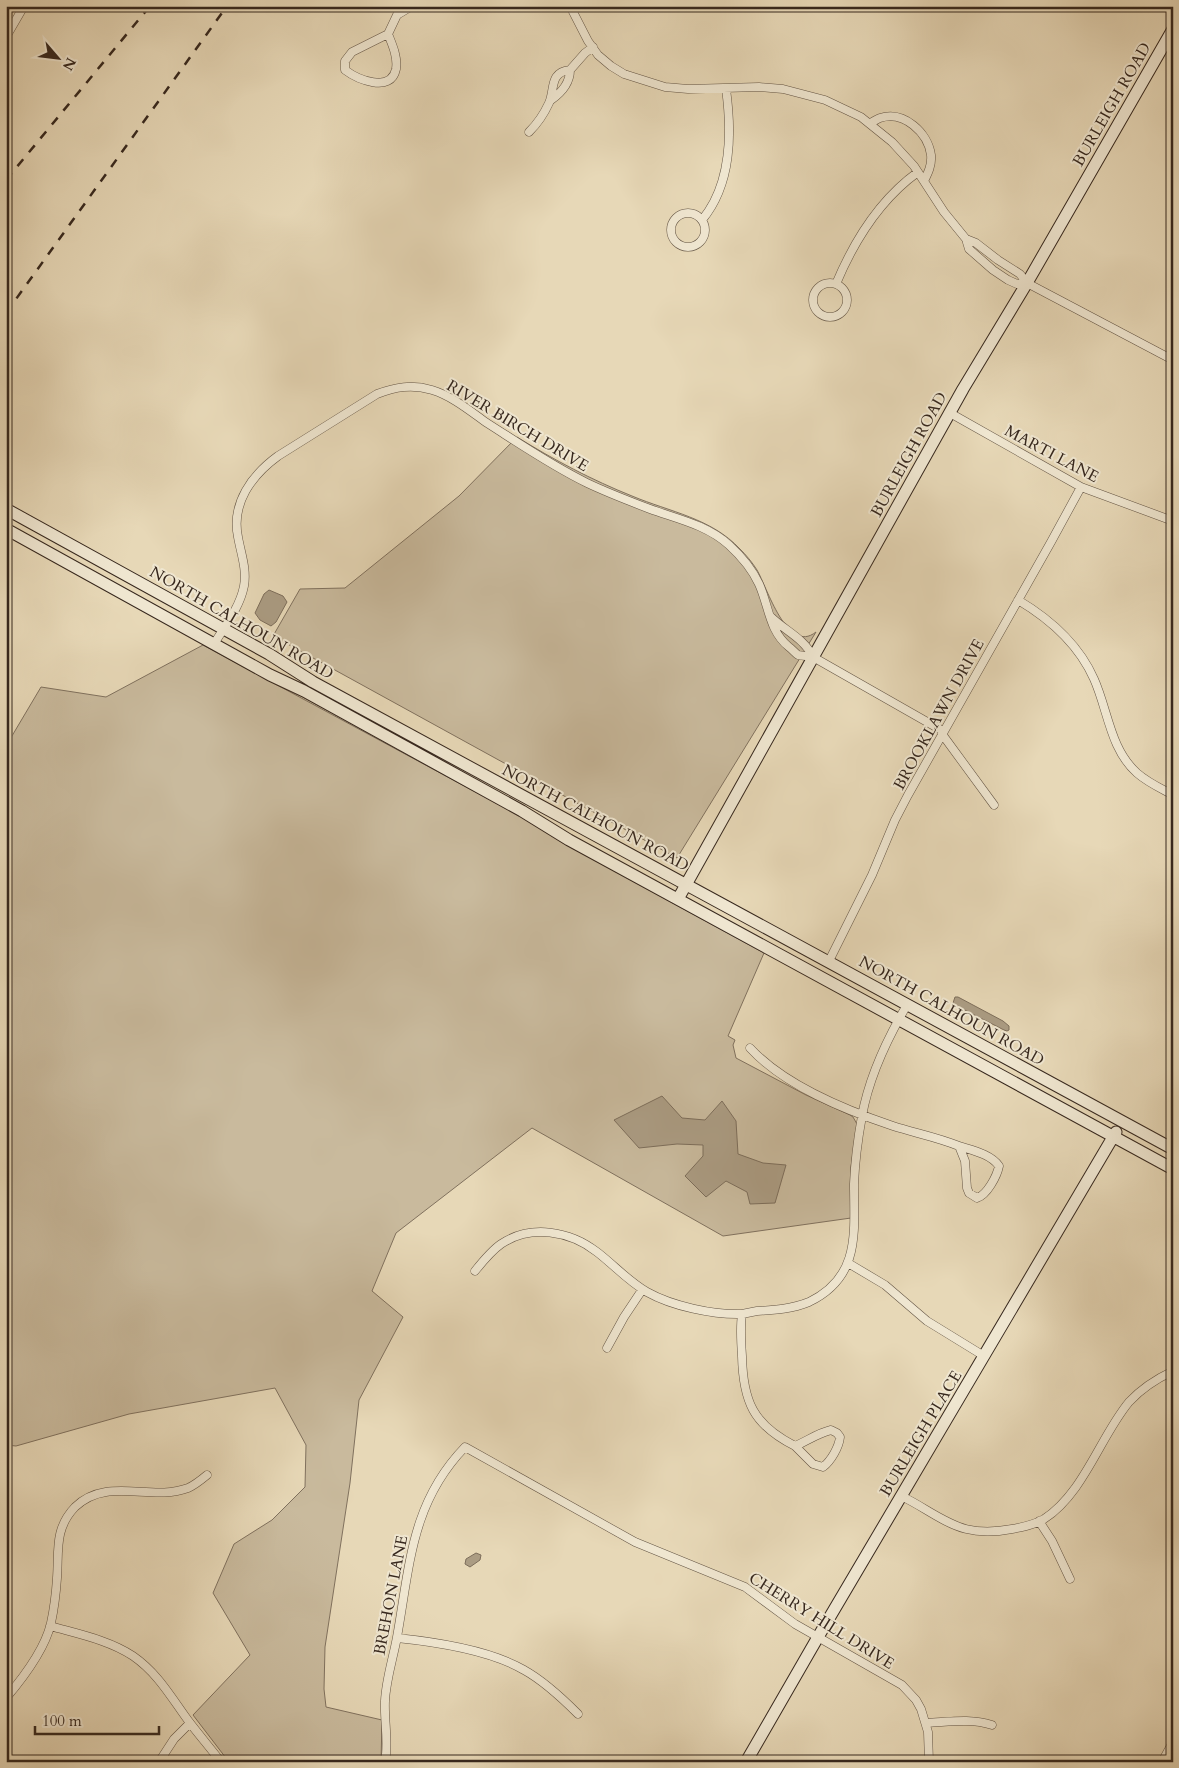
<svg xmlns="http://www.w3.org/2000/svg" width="1179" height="1768" font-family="Cardo,serif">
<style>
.green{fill:#c9ba9d;stroke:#80715e}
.water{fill:#ab9c83;stroke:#7d6e5b}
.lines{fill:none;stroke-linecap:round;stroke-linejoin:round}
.street-casing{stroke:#635444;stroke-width:9}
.secondary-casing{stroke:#37281e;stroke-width:13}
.street{stroke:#efe6d0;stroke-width:8}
.secondary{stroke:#efe6d0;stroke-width:11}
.rail{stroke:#37281e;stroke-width:2.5;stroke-dasharray:9 9;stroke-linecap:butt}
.labels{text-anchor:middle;stroke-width:4;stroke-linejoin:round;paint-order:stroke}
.street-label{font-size:16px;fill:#37281e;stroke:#efe6d0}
</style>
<rect width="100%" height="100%" fill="#e7d8b7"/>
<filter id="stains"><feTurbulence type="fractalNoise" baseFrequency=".004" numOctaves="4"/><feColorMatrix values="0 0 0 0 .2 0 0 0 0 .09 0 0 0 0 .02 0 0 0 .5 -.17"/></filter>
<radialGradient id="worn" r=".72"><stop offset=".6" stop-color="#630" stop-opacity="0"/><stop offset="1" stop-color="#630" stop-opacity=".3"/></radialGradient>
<path class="green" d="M517 437C554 460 592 480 632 496 670 512 711 518 740 549 746 555 752 562 757 570 767 587 787 655 816 632L677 858 273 636 300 589 345 588 459 496Z
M203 645 520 816 563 843 764 953 728 1036 735 1040 733 1045 736 1058 806 1095 850 1115 853 1117 857 1124 851 1167V1218L723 1236 532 1128 396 1233 372 1291 403 1317 359 1400 350 1483 325 1647 324 1689 326 1707 382 1720 381 1762H229L193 1715 250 1655 213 1593 234 1544 272 1520 305 1487 306 1445 275 1388 129 1414 16 1446 6 1445V746L41 687 106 697Z"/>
<path class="water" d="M269 590 283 596 287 602 276 622 271 626 260 620 255 613 264 594Z
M955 997H958L1003 1021 1009 1026V1030L1007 1031 1004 1030 955 1005 953 1003Z
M662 1096 682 1118 705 1120 722 1101 736 1121 738 1154 763 1163 786 1165 775 1203 750 1204 747 1192 726 1181 706 1197 685 1176 703 1156V1145L677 1144 639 1148 614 1120Z
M476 1553 481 1555 480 1560 470 1567 465 1564 466 1559Z"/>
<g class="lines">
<defs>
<path id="street" d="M570 6 588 41 598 55 611 66 624 74 665 87 688 89 759 87 783 89 825 100 861 117 892 142 914 166 944 212 966 239 969 249 993 270 1008 280 1017 284 1027 283
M388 34C392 44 398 57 396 69 391 94 357 79 345 70V61L352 52 388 34 397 15 412 6
M6 37 24 6
M551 100C561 93 570 83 570 70L585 53 593 47
M870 123C873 122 877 119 880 118 904 110 928 133 931 155 932 165 928 173 924 181
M529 132C538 123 544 114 549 103 555 90 549 72 570 70
M671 230a17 17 0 1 1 34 0a17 17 0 1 1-34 0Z
M702 220C732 184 732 133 726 89
M966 239 976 243 998 260 1020 274 1027 283 1173 360
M813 300a17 17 0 1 1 34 0a17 17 0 1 1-34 0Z
M836 284C854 241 879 200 918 172
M950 413 1081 487 1173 521
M1018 600C1050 619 1079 645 1094 679 1108 710 1110 749 1137 773 1147 782 1160 788 1173 795
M770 616C785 631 804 638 813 657
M214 644C225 626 240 607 244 586 247 569 241 554 238 537 231 503 252 475 278 456L377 394C395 387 412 384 432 390 452 396 470 411 487 423 520 444 552 466 587 483 608 493 629 501 650 509 678 519 707 525 729 545 741 556 752 569 759 584 769 606 769 631 789 647 792 649 795 653 798 655 802 656 809 656 813 657L943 731
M942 734 994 805
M829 961 872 875 895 820 908 795 1051 542 1081 487
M750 1048C785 1086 845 1110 893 1126 915 1133 937 1137 959 1146
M959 1146C971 1150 991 1154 999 1166 997 1176 987 1195 977 1198L969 1193 967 1188 965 1161Z
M848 1263 885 1285 927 1321 984 1356
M475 1271C483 1261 491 1251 501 1244 531 1224 570 1231 597 1252 614 1265 628 1281 647 1292 672 1306 713 1315 742 1314 747 1313 752 1312 757 1311 774 1310 792 1309 809 1302 861 1277 854 1232 854 1184 855 1161 858 1138 862 1116 869 1077 887 1039 907 1005
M742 1314C740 1328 741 1342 742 1356 743 1401 753 1425 795 1446
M607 1348 624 1317 642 1290
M831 1430 837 1433 840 1437C839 1447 831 1461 823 1467L813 1464 795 1446C807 1441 818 1433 831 1430Z
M901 1496C923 1506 943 1523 966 1529 982 1533 996 1532 1012 1529 1023 1527 1034 1525 1044 1519 1084 1493 1100 1437 1129 1402 1142 1388 1156 1379 1173 1371
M1039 1521 1052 1541 1070 1579
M50 1626C78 1634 109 1640 133 1656 159 1674 172 1699 190 1723 200 1736 211 1749 221 1762
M397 1638C436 1642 490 1650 524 1670 544 1681 562 1698 578 1714
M6 1698C23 1678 45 1649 51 1623 54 1609 56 1593 57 1578 59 1551 54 1529 75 1507 107 1476 151 1502 188 1488 195 1485 201 1480 207 1475
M927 1723C949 1722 970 1718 992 1725
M159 1762 174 1739 190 1723
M385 1762C389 1742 384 1721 385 1701 386 1679 393 1659 397 1637 410 1565 411 1503 465 1447L635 1542 745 1587 795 1624 902 1685 916 1700 921 1709 928 1732 929 1762
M1162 1762 1173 1742"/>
<path id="secondary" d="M6 509 269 654 313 682 1173 1149
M6 529 270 675 304 691 522 811 569 840 1173 1169
M678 899 963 389 1027 283 1173 29
M746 1762 818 1637 1116 1132"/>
</defs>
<use href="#street" class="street-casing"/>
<use href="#secondary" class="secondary-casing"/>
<use href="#street" class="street"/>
<use href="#secondary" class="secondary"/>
<path class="rail" d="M6 180 150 6
M6 313 227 6"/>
</g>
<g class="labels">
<g class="street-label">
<text transform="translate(1111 104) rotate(-60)" y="6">BURLEIGH ROAD</text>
<text transform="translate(518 425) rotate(31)" y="6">RIVER BIRCH DRIVE</text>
<text transform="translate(1052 453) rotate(28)" y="6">MARTI LANE</text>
<text transform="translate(908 454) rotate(-61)" y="6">BURLEIGH ROAD</text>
<text transform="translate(242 622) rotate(30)" y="6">NORTH CALHOUN ROAD</text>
<text transform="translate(938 714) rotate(-61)" y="6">BROOKLAWN DRIVE</text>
<text transform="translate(596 817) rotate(28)" y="6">NORTH CALHOUN ROAD</text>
<text transform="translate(952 1010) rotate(29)" y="6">NORTH CALHOUN ROAD</text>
<text transform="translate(920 1433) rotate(-59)" y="6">BURLEIGH PLACE</text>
<text transform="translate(390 1595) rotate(-79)" y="6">BREHON LANE</text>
<text transform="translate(822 1620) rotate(32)" y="6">CHERRY HILL DRIVE</text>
</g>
</g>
<rect width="1179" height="1768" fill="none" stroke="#e7d8b7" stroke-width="25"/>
<rect x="8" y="8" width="1164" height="1753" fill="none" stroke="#37281e" stroke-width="2.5"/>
<rect x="12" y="12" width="1154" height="1743" fill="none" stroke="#37281e"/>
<g transform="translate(58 58) rotate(118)" stroke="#efe6d0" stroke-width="4" paint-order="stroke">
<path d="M0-4L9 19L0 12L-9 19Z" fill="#37281e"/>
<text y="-8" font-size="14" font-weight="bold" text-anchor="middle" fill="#37281e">N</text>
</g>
<path d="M35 1726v8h124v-8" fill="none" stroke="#37281e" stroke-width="2.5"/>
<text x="42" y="1726" font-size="15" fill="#37281e" stroke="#efe6d0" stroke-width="4" paint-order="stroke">100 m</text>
<rect width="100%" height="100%" filter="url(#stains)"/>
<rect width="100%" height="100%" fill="url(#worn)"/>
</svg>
